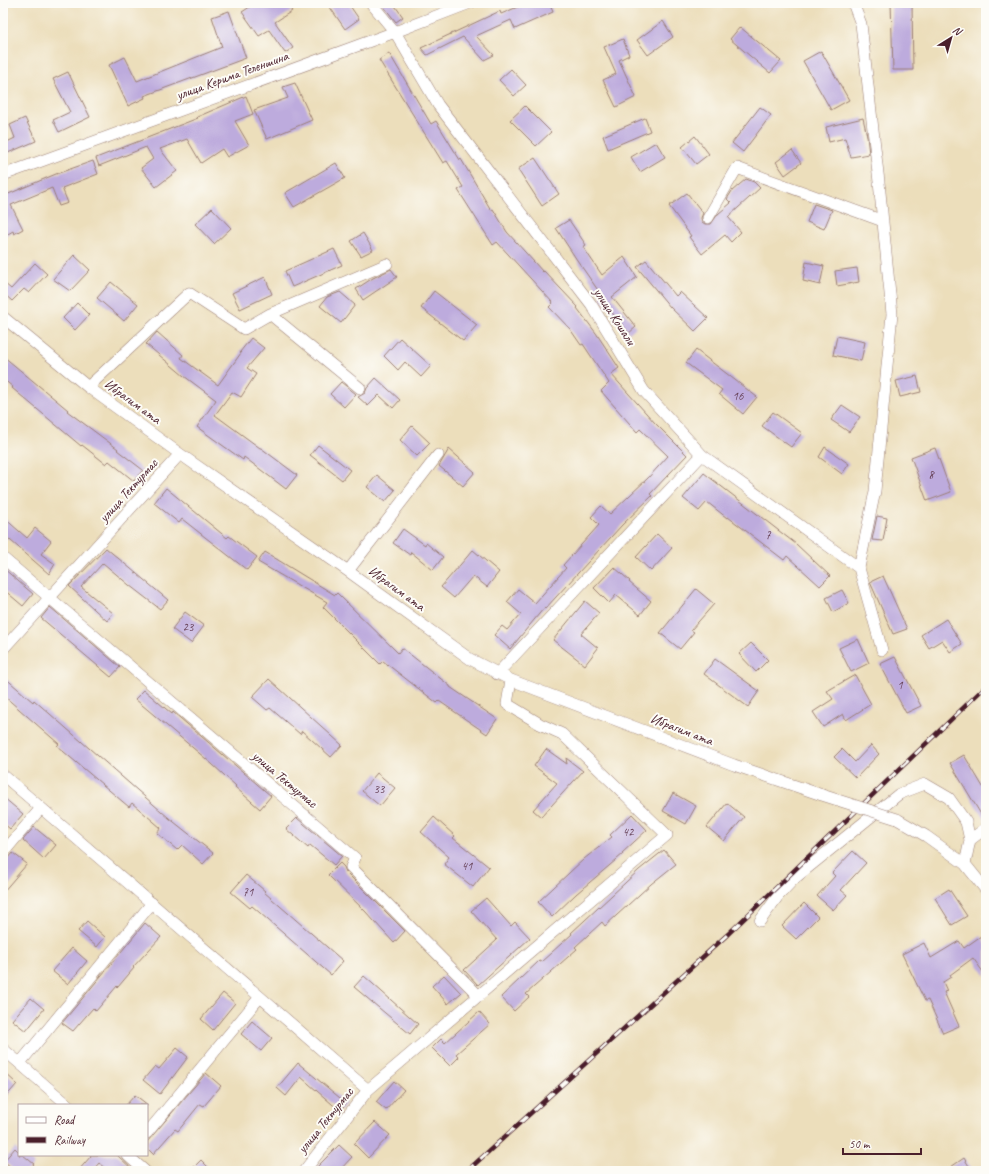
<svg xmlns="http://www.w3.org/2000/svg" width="989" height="1174" font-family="Caveat,sans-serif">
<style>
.building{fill:#bdabdd}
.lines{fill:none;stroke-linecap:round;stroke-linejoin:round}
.minor-casing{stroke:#9b7e73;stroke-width:12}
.minor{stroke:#fff;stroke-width:11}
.rail-casing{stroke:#4a1f2b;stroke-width:4.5}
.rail{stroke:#fdfcf7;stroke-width:3;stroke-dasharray:9;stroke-linecap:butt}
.minor-bridge-casing{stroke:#9b7e73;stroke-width:12;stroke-linecap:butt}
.minor-bridge{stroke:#fff;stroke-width:11}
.labels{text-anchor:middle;stroke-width:4;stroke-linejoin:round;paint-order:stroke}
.number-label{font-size:12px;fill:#674258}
.street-label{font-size:14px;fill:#4a1f2b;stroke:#fdfcf7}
</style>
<rect width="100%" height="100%" fill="#fdfcf7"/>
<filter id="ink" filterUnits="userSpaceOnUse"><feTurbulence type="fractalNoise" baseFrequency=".025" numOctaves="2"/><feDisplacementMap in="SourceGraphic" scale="8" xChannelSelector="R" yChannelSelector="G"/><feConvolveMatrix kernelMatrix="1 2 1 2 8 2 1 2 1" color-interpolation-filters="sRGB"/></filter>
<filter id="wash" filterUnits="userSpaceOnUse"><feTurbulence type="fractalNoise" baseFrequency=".012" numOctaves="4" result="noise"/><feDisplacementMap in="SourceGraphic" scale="16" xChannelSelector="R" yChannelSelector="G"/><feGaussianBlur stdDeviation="0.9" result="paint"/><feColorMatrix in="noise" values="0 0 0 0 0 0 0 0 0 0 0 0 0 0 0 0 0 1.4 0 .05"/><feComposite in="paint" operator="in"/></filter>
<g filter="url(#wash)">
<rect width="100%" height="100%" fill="#ecdebb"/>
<g id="blocks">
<path class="building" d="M256 3H286L292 11 275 22 293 48 285 53 269 30 259 36 242 12Z
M327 3H348L359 19 345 29Z
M381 3H393L403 17 396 22Z
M527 3H549L553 12 515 29 511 20 476 36 494 55 484 60 463 37 427 55 421 48 500 11 501 14Z
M891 3H912L913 70H893Z
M229 11 246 58 144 96 145 98 128 106 109 65 125 57 137 81 222 47 212 17Z
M663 21 673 37 648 55 637 40Z
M740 27 781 61 770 73 730 39Z
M623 39 629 55 619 60 636 97 616 107 603 80 616 74 604 47Z
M821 51 849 100 831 110 803 61Z
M389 53 431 124 436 121 460 160 461 159 491 210 493 209 507 232 543 272 544 271 578 307 577 308 596 333 619 368 611 374 655 423 687 455 650 494 652 496 622 525 545 609 544 608 510 649 494 635 502 626 507 630 521 614 507 602 518 589 535 603 566 568 563 565 599 525 591 517 601 506 610 514 648 478 668 456 640 429 637 432 601 391 609 383 583 344 581 345 570 329 549 307 553 303 497 242 493 245 458 190 463 187 447 161 443 163 379 60Z
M511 69 526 85 514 96 499 80Z
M68 72 90 117 59 132 53 120 70 112 53 79Z
M295 83 312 120 267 139 254 110 288 98 283 87Z
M246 96 253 114 235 121 249 145 227 157 222 149 201 163 187 139 160 149 177 171 156 187 141 168 153 159 146 147 99 166 96 158 198 118 197 117Z
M525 106 551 132 536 146 510 120Z
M760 107 771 115 743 152 732 143Z
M25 118 36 141 3 155V144L15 138 10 125Z
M645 118 650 131 608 149 603 136Z
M863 118 867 136 869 154 851 157 845 138 829 142 826 127Z
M695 136 709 154 696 164 682 147Z
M656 142 665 157 640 172 631 157Z
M792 150 801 163 785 175 776 162Z
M535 158 559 194 542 206 518 169Z
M93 161 98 174 62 188 68 203 59 206 52 188 11 205 23 229 14 234 13 231 3 237V188L6 195 56 174Z
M336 163 345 178 294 207 285 193Z
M746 179 754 182 760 188 728 217 741 232 731 242 725 235 702 254 689 237 691 236 669 206 687 193 703 213 701 218 702 222 705 224H711L718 214 731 203 727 199 732 191Z
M814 204 832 210 824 229 807 222Z
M212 208 231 228 214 244 195 224Z
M569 220 586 245 583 247 602 275 624 257 637 277 612 297 636 327 629 333 600 298 602 296 577 260 556 228Z
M363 233 373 250 361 256 351 241Z
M334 249 342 265 292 287 285 271Z
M74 255 90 270 70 291 53 279Z
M646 260 676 296 680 292 708 318 695 331 670 307 637 267Z
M806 262 824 266 820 285 803 281Z
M35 263 47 274 29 293 24 289 12 301 3 293V282L11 289Z
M857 268 859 282 837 286 835 271Z
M391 269 397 277 363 300 356 289 373 278Z
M265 277 272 294 240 309 232 293Z
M111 282 138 304 124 321 97 298Z
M434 291 477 325 463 341 421 308Z
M340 292 355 305 341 323 320 306 327 297Z
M77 303 89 315 75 330 63 318Z
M157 332 183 355 181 358 218 385 241 353 240 352 251 338 264 348 247 368 256 374 241 397 232 392 215 415 260 448H261L297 475 286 489 244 457 243 460 197 427 216 400 184 376 146 344Z
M837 336 865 342 861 361 833 355Z
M400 338 431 366 421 377 405 362 398 370 384 356Z
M696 350 757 397 743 414 719 394 722 390 686 363Z
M3 356 68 410 67 411 118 449 117 450 143 470 134 481 109 461 106 464 82 445 81 446 12 388 13 387 3 379Z
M917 376 921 392 900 397 896 381Z
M376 378 400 400 393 408 379 395 368 406 358 397 365 393 367 388Z
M341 382 356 394 344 407 330 394Z
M842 405 860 417 849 432 831 420Z
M773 412 802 433 791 447 762 426Z
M412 426 430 443 417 456 400 440Z
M318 445 350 470 342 480 310 455Z
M825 447 849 464 842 474 819 457Z
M935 448 951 492 927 501 911 457Z
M449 449 475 472 463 486 439 466Z
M704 473 796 544 830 576 820 586 787 556 784 560 728 517 727 518 707 502 699 511 683 498Z
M377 475 395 490 385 502 367 487Z
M166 488 227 538 229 536 257 557 247 570 182 519 179 523 154 503Z
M877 516 887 518 883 541 872 540Z
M3 517 27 538 35 528 51 541 41 554 55 564 49 574 3 534Z
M403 529 425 545 426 543 443 557 433 570 411 552 410 555 393 543Z
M657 534 672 548 651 571 636 557Z
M106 548 168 600 160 609 129 585 103 563 81 587 113 613 107 621 69 586Z
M473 550 499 572 487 587 473 576 454 598 441 587Z
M265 552 335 595 337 593 398 653 402 648 450 686V687L497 719 487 734 439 701 437 703 383 661 380 664 323 607 327 602 258 562Z
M614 567 630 581 629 582 651 601 640 615 616 595 609 603 594 588Z
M3 568 33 594 23 606 3 589Z
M883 576 907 629 893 634 870 582Z
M696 589 714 604 691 630 694 632 680 649 660 633Z
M842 590 849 603 833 612 826 598Z
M585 601 599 613 581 634 598 648 585 665 553 640Z
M50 607 120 667 111 677 41 618Z
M185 612 204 626 191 643 172 629Z
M946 619 962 644 950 652 942 640 929 648 921 635Z
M858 639 869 663 851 672 839 648Z
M751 643 768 660 756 672 739 654Z
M895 657 921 706 906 713 880 664Z
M715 659 759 691 748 707 704 674Z
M855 675 871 704 846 720 843 714 823 727 813 712 833 699 827 691Z
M3 676 33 702 34 700 169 818 213 853 203 864 182 845 177 850 157 833 161 828 132 803 129 807 57 746 59 744 3 695Z
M269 679 342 745 331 757 302 731 300 734 270 708 267 710 252 697Z
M144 690 172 714 173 712 271 796 260 809 235 787 236 786 212 764 135 699Z
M871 745 879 754 856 778 834 757 842 749 855 762Z
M546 749 567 764 566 758 583 771 541 817 533 810 557 783 534 766Z
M964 755 986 792V821H985L950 763Z
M377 773 395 788 380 806 362 791Z
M673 793 696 806 686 824 663 811Z
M3 797 23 814 10 829 3 823Z
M727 803 744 817 724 841 707 827Z
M632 814 647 830 622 853 623 854 576 894 552 917 538 902 584 859 612 837 610 835Z
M434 817 455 836 453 838 489 867 473 887 444 864 449 857 421 832Z
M297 818 342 856 334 865 310 845 308 848 286 829Z
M34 827 56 845 44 859 23 840Z
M664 850 676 864 651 884 605 926 602 922 575 947 577 949 526 994 529 997 514 1011 501 997 539 961 541 962 572 934 571 933 639 870Z
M853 851 866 863 841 890 847 895 833 910 817 896 835 876 832 873Z
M13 853 27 864 3 892V865Z
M340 863 344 867 346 872 405 931 394 943 365 911 328 875Z
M246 875 265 891 264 892 343 961 331 975 252 906 250 908 231 892Z
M949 889 967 916 952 925 935 898Z
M486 898 511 926 515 922 530 938 478 985 464 970 497 940 471 911Z
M804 903 818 917 796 939 782 926Z
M87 921 105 937 97 947 78 931Z
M145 923 161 937 133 967 134 968 118 987 117 986 96 1011 93 1008 73 1031 62 1023Z
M981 936 986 943V976L973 958 950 975 951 977 943 982 947 991 944 992 959 1026 943 1033 928 1000 925 1001 902 954 924 943 931 958 959 941 964 948Z
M72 948 87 961 68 984 52 971Z
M444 975 461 993 448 1004 432 986Z
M364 976 418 1024 410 1034 354 987Z
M223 993 235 1003 213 1030 201 1019Z
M31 998 44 1009 26 1031 12 1020Z
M479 1012 490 1024 456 1054 459 1057 450 1066 432 1048 441 1039 445 1043Z
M252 1021 272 1038 261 1051 241 1034Z
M177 1048 188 1057 160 1094 143 1080 155 1066 159 1069Z
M298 1063 346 1103 340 1111 301 1077 286 1096 277 1088Z
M3 1071 17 1084 3 1100Z
M206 1073 221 1086 204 1106 200 1104 178 1131 175 1129 153 1154 147 1148V1142Z
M394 1081 404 1090 386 1110 376 1102Z
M135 1095 148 1105H126Z
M375 1122 390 1135 368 1158 354 1144Z
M339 1145 352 1157 339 1171H313Z
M15 1148 19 1152V1155H23L34 1164 28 1171H15L4 1161Z
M90 1155H117L134 1171H108L99 1163 92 1171H78L91 1156Z
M964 1158 972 1171H945Z
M201 1160 212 1171H190Z"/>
</g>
</g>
<g filter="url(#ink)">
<use href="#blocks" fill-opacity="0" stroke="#9b7e73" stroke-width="1"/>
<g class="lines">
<defs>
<path id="minor" d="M371 3 395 32 438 105 591 304 644 391 702 455 859 568
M853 3 861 24 879 182 892 314 875 491 859 568 882 650
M3 175 395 32 470 3
M708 218 737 168 883 221
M270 314 387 264
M3 317 88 387 180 454 348 571 470 659 511 680 734 765 822 795
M88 387 189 293 244 329 270 314 360 388
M3 558 355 858 351 867 479 996
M348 571 438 455
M3 649 180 454
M497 674 702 455
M3 775 368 1090 304 1171
M897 819 926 836 965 864 986 890
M3 853 41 808
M965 864 970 840 986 828
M760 921 778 896 795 878 899 794 925 784 949 798 966 822 970 840
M3 1049 68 1105
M20 1063 152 903
M368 1090 667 835 562 734 540 724 507 704 511 680
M147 1133 260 997
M127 1155 145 1171"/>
</defs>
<use href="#minor" class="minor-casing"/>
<use href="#minor" class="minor"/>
<defs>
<path id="rail" d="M467 1171 727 935 986 686"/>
</defs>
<use href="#rail" class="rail-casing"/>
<use href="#rail" class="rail"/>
<defs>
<path id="minor-bridge" d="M822 795 897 819"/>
</defs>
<use href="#minor-bridge" class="minor-bridge-casing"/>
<use href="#minor-bridge" class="minor-bridge"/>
</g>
</g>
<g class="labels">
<g class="number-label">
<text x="738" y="400">16</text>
<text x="931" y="479">8</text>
<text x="768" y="539">7</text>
<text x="188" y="631">23</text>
<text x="900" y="689">1</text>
<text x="379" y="793">33</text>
<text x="628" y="836">42</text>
<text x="467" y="870">41</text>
<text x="248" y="896">71</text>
</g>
<g class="street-label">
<text transform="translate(232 75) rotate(-20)" y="5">улица Керима Теленшина</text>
<text transform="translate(615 316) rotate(57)" y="5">улица Кошали</text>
<text transform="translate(133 401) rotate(36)" y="5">Ибрагим ата</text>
<text transform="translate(128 490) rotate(-48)" y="5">улица Тектурмас</text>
<text transform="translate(397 588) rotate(36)" y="5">Ибрагим ата</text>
<text transform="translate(682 729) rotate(21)" y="5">Ибрагим ата</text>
<text transform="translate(285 779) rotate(40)" y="5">улица Тектурмас</text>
<text transform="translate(325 1120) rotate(-51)" y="5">улица Тектурмас</text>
</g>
</g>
<rect width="989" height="1174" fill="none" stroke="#fdfcf7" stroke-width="16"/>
<rect x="18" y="1104" width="130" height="52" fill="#fdfcf7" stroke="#b5a4a5"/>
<rect x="26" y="1117" width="20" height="6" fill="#ffffff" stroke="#b5a4a5"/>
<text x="54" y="1124" font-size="12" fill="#4a1f2b">Road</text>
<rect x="26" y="1137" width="20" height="6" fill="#4a1f2b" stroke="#b5a4a5"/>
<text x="54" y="1144" font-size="12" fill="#4a1f2b">Railway</text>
<g transform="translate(951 38) rotate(37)" stroke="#fdfcf7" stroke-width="3" paint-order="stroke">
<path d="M0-3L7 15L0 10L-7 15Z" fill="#4a1f2b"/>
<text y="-6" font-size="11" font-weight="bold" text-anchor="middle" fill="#4a1f2b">N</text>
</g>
<path d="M843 1148v6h78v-6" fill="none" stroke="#4a1f2b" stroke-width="2"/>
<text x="849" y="1148" font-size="12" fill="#4a1f2b" stroke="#fdfcf7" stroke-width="3" paint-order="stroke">50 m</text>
</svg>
